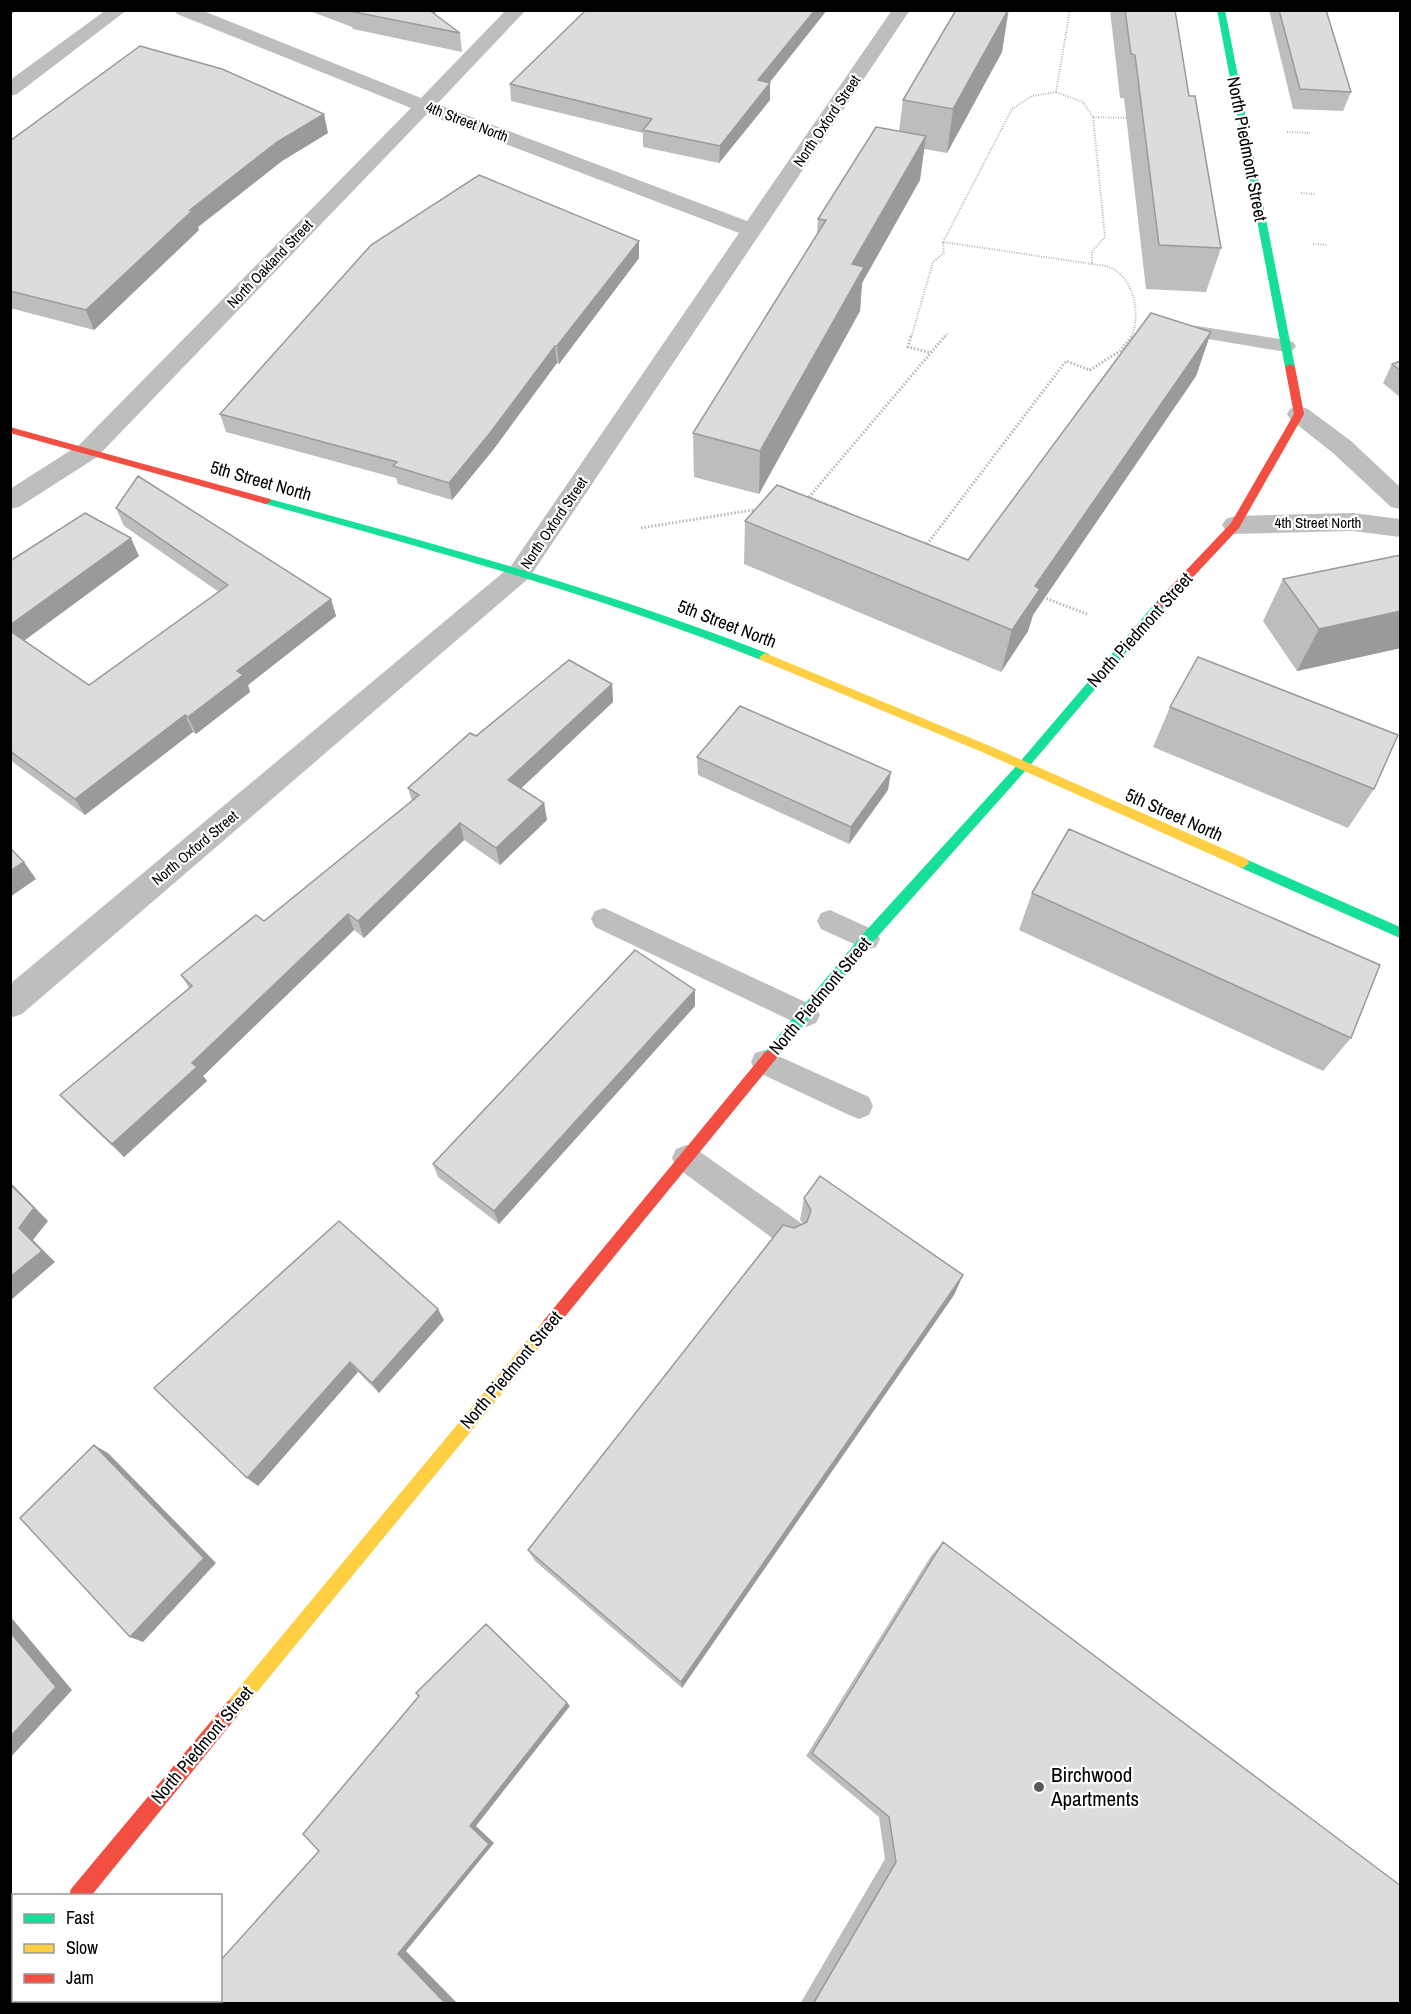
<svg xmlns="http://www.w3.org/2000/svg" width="1411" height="2014" font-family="'Archivo Narrow',sans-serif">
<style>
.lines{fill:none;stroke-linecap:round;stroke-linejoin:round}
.path-far1{stroke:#b8b8b8;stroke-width:2;stroke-dasharray:1 1.5;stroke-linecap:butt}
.path{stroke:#b8b8b8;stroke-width:3;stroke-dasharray:1.5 2;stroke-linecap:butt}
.lane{fill:#bebebe;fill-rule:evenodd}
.street{fill:#bebebe;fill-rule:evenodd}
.fast{fill:#16e098;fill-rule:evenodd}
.slow{fill:#ffcf43;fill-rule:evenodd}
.jam{fill:#f24e42;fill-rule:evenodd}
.wall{fill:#bdbdbd}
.shaded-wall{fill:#9a9a9a}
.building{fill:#dcdcdc;stroke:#9a9a9a;stroke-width:1.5}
.poi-dot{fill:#595959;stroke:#fff;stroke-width:2}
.labels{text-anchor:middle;stroke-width:4.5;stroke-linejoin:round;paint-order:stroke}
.far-street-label{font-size:15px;fill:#000;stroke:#fff}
.street-label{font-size:18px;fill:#000;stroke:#fff}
.near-poi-label{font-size:21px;fill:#000;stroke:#fff;text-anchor:start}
</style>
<rect width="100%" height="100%" fill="#fff"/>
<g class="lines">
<path class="path-far1" d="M1056 92 1083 102 1093 117 1105 237 1092 251V264L943 242 1012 109 1032 96Z
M1056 92 1070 10
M1093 117 1129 118
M1287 132 1310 133
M1301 193 1316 194
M1313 244 1327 245
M1092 264C1098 265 1106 265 1111 268 1135 279 1141 317 1131 338
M911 338 933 262 944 253 943 242
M944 338 948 333"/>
<path class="path" d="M911 336 908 347 931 353
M848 513 809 497 945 336
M641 528 759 509
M925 547 1066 361 1090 370 1120 351 1132 336
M1040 596 1087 614"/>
<path class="lane" d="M1197 326 1286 340 1293 342 1296 346 1293 350 1286 352 1190 336 1188 332 1190 328Z
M604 908 816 1007 820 1015 816 1023 806 1027 796 1023 595 927 591 919 595 911Z
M830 910 876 931 880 939 876 947 867 950 821 929 817 921 821 913Z
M765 1050 869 1097 873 1106 869 1115 859 1119 849 1115 755 1071 751 1062 755 1053Z
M686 1145 696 1149 801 1223 805 1233 801 1243 790 1247 779 1243 676 1167 672 1158 676 1149Z"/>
<path class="street" d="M106 10H127L17 94 10 96V80Z
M174 10H201L421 98 506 10H526L437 104 747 221 892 10H910L529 578 22 1014 10 1018V984L511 566 739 233 427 114 97 457 19 507 10 509V489L79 445 411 108 177 14Z
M1299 406 1308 409 1351 441 1400 487V509L1391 507 1333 453 1290 419 1287 414 1290 409Z
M1353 513 1400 519V537L1353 531 1235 534 1226 531 1222 525 1226 519 1235 516Z
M14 1950V1999L10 2000V1951Z"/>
<path class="fast" d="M1217 10H1225L1295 367 1290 370 1285 367Z
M266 498C436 544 605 590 769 654L771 657 769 660H761C598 595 431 550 262 503V499Z
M1161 600 1167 604 1165 607 1026 770 872 943 775 1060 770 1062 765 1060 763 1056 765 1052 862 935 1018 764 1157 601Z
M1243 858 1400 927V938L1239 867 1237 863Z"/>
<path class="slow" d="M765 653 990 746 1247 859 1249 863 1243 868 1239 867 982 752 761 660 759 657Z
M549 1317 554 1320 557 1325 554 1330 239 1714 233 1717 227 1714 224 1708 227 1702 544 1320Z"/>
<path class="jam" d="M1290 364 1295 367 1304 414 1239 528 1165 607H1157V601L1231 523 1294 414 1285 367Z
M10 427 270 499 271 501 266 504 10 433Z
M770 1050 775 1052 777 1056 775 1060 554 1330 549 1333 544 1330 541 1325 544 1320 765 1052Z
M233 1699 239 1702 242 1708 239 1714 91 1896H69L71 1889 227 1702Z"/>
</g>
<path class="wall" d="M307 10H438L434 14 460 33 462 52 353 29 352 27Z
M586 10H827L769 83 770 100 719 163 643 147V133L511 101 510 84Z
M956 10H1009L1002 52 947 153 924 149 920 180 862 283 860 311 759 494 694 477 693 433 817 234 818 219 899 131 903 100Z
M1110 10H1175L1189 96 1221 248 1206 292 1146 289 1124 98H1120Z
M1269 10H1326L1351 92 1343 111 1293 109Z
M328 133 282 161 198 227 199 230 94 330 10 308V141Z
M639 241V258L559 364 557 363 493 450 452 500 398 484 396 478 226 432 220 414Z
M1211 332 1196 376 1033 615 1028 631 1001 672 744 564 745 521 968 560Z
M1401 361V398L1383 383 1392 364Z
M116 508 331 599 336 616 248 685 250 692 196 734 193 732 85 815 10 760V561L139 556 24 640 89 685 219 592 124 526Z
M1401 555V648L1297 671 1263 621 1283 579Z
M612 684 613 702 521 788 544 803 547 820 500 865 464 840 364 938 354 930 203 1076 207 1081 124 1157 73 1109 60 1095 189 988 181 975 264 921 412 801 408 788 476 736Z
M1170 707 1374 789 1348 828 1153 747Z
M697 757 888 790 849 844 698 775Z
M1032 893 1351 1038 1323 1071 1019 930Z
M695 1006 499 1224 438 1177 433 1164Z
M804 1198 963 1275 954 1295 682 1688 535 1561 528 1550 803 1224 800 1220Z
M339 1221 444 1320 379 1393 358 1372 258 1486Z
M943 1542 1401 2004H800L885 1859 879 1817 806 1756 931 1556Z"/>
<path class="shaded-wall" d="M10 10H19L10 14Z
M423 10H438L425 23Z
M815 10H827L758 97V80Z
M1008 10 1002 52 947 153 953 109Z
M770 83V100L719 163 720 146Z
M324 114 328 133 282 161 198 227 199 230 94 330 86 310 190 210 277 142Z
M926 136 920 180 862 283 860 311 759 494 760 451 852 264Z
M639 241V258L559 364 557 346Z
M1211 332 1196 376 1033 615 1028 631 1001 672 1012 630 1035 586Z
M555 346 557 363 493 450 452 500 449 483Z
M131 538 139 556 17 646 10 635V625Z
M331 599 336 616 248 685 250 692 196 734 188 717 237 671Z
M1401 611V648L1297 671 1319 629Z
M612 684 613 702 512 797 508 780Z
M185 715 193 732 85 815 75 799Z
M891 772 888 790 849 844 851 827Z
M544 803 547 820 500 865 496 848Z
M460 823 464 840 364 938 358 921Z
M24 862 36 879 10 897V871Z
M348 914 354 930 203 1076 207 1081 124 1157 112 1144 192 1063Z
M695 990V1006L499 1224 494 1211Z
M10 1182 48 1221 33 1240 55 1262 11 1300 10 1277 19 1228Z
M963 1275 954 1295 682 1688 681 1682Z
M438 1309 444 1320 379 1393 372 1383Z
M350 1362 358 1372 258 1486 247 1478Z
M94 1445 108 1453 216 1563 143 1642 130 1637Z
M10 1616 72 1690 10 1758Z
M491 1629 570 1706 476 1826 494 1843 406 1951 458 2004H446L398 1954 470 1826Z
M146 2001H163L166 2004H148Z"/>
<path class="building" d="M349 10H429L460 33 349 11Z
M586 10H815L758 80 770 83 720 146 643 130 652 119 510 84Z
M956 10H1008L953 109 903 100Z
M1125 10H1175L1189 96H1195L1221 248 1159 245 1135 55 1131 54Z
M1279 10H1326L1351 92 1300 89Z
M140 46 222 69 324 114 277 142 190 210H193L86 310 10 291V141Z
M876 127 926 136 852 264 864 267 760 451 693 433 826 220 818 219Z
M479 175 639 241 557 346H555L490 433 449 483 393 466 397 462 220 414 371 245Z
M1151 313 1211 332 1035 586 1040 589 1012 630 745 521 777 485 968 560Z
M1401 361V371L1392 364Z
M138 476 331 599 237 671 243 675 188 717 185 715 75 799 10 751V631L89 685 228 585 116 508Z
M85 513 131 538 10 625V561Z
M1401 555V611L1319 629 1283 579Z
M1198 657 1398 735 1374 789 1170 707Z
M569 660 612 684 508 780 544 803 496 848 460 823 358 921 348 914 192 1063 197 1067 112 1144 60 1095 192 986 181 975 256 915 264 921 419 795 408 788 470 733 476 736Z
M740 706 891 772 851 827 697 757Z
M1069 829 1380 965 1351 1038 1032 893Z
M10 848 24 862 10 871Z
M635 950 695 990 494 1211 433 1164Z
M820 1176 963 1275 681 1682 528 1550 783 1225 794 1228 807 1222 811 1210 804 1198Z
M10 1184 34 1208 19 1228 42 1251 10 1277Z
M339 1221 438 1309 372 1383 350 1362 247 1478 154 1388Z
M94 1445 204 1558 130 1637 20 1518Z
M943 1542 1401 1886V2004H813L896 1862 889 1817 812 1753Z
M486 1624 567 1703 470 1826 489 1844 398 1954 446 2004H183L185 2001H220V1961L319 1851 303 1834 419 1696 416 1693Z
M10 1632 56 1687 10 1737Z"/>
<circle class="poi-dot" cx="1039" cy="1787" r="6"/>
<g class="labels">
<g class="far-street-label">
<text transform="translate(827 121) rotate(-56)" y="5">North Oxford Street</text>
<text transform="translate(467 122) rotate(21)" y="5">4th Street North</text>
<text transform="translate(270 264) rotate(-46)" y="5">North Oakland Street</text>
<text transform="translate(554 523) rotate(-56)" y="5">North Oxford Street</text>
<text x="1318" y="528">4th Street North</text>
<text transform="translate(195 848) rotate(-40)" y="5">North Oxford Street</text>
</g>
<g class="street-label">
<text transform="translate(1247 149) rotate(79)" y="6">North Piedmont Street</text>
<text transform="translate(261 481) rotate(16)" y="6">5th Street North</text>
<text transform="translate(727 624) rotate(21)" y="6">5th Street North</text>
<text transform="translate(1140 630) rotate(-48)" y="6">North Piedmont Street</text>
<text transform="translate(1174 815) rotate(24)" y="6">5th Street North</text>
<text transform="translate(820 996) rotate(-50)" y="6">North Piedmont Street</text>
<text transform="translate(511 1370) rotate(-50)" y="6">North Piedmont Street</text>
<text transform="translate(202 1745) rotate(-50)" y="6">North Piedmont Street</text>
</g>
<g class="near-poi-label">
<text x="1051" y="1782">Birchwood<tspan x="1051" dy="24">Apartments</tspan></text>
</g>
</g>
<rect width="1411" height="2014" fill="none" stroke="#000000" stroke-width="24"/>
<rect x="12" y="1894" width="210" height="108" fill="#ffffff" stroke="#999999" stroke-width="1.5"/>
<rect x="24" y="1914" width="30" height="9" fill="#16e098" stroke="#999999" stroke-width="1.5"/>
<text x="66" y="1924" font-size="18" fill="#000000">Fast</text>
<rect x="24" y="1944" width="30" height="9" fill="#ffcf43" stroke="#999999" stroke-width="1.5"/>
<text x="66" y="1954" font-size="18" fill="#000000">Slow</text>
<rect x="24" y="1974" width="30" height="9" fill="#f24e42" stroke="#999999" stroke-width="1.5"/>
<text x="66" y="1984" font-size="18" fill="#000000">Jam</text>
</svg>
